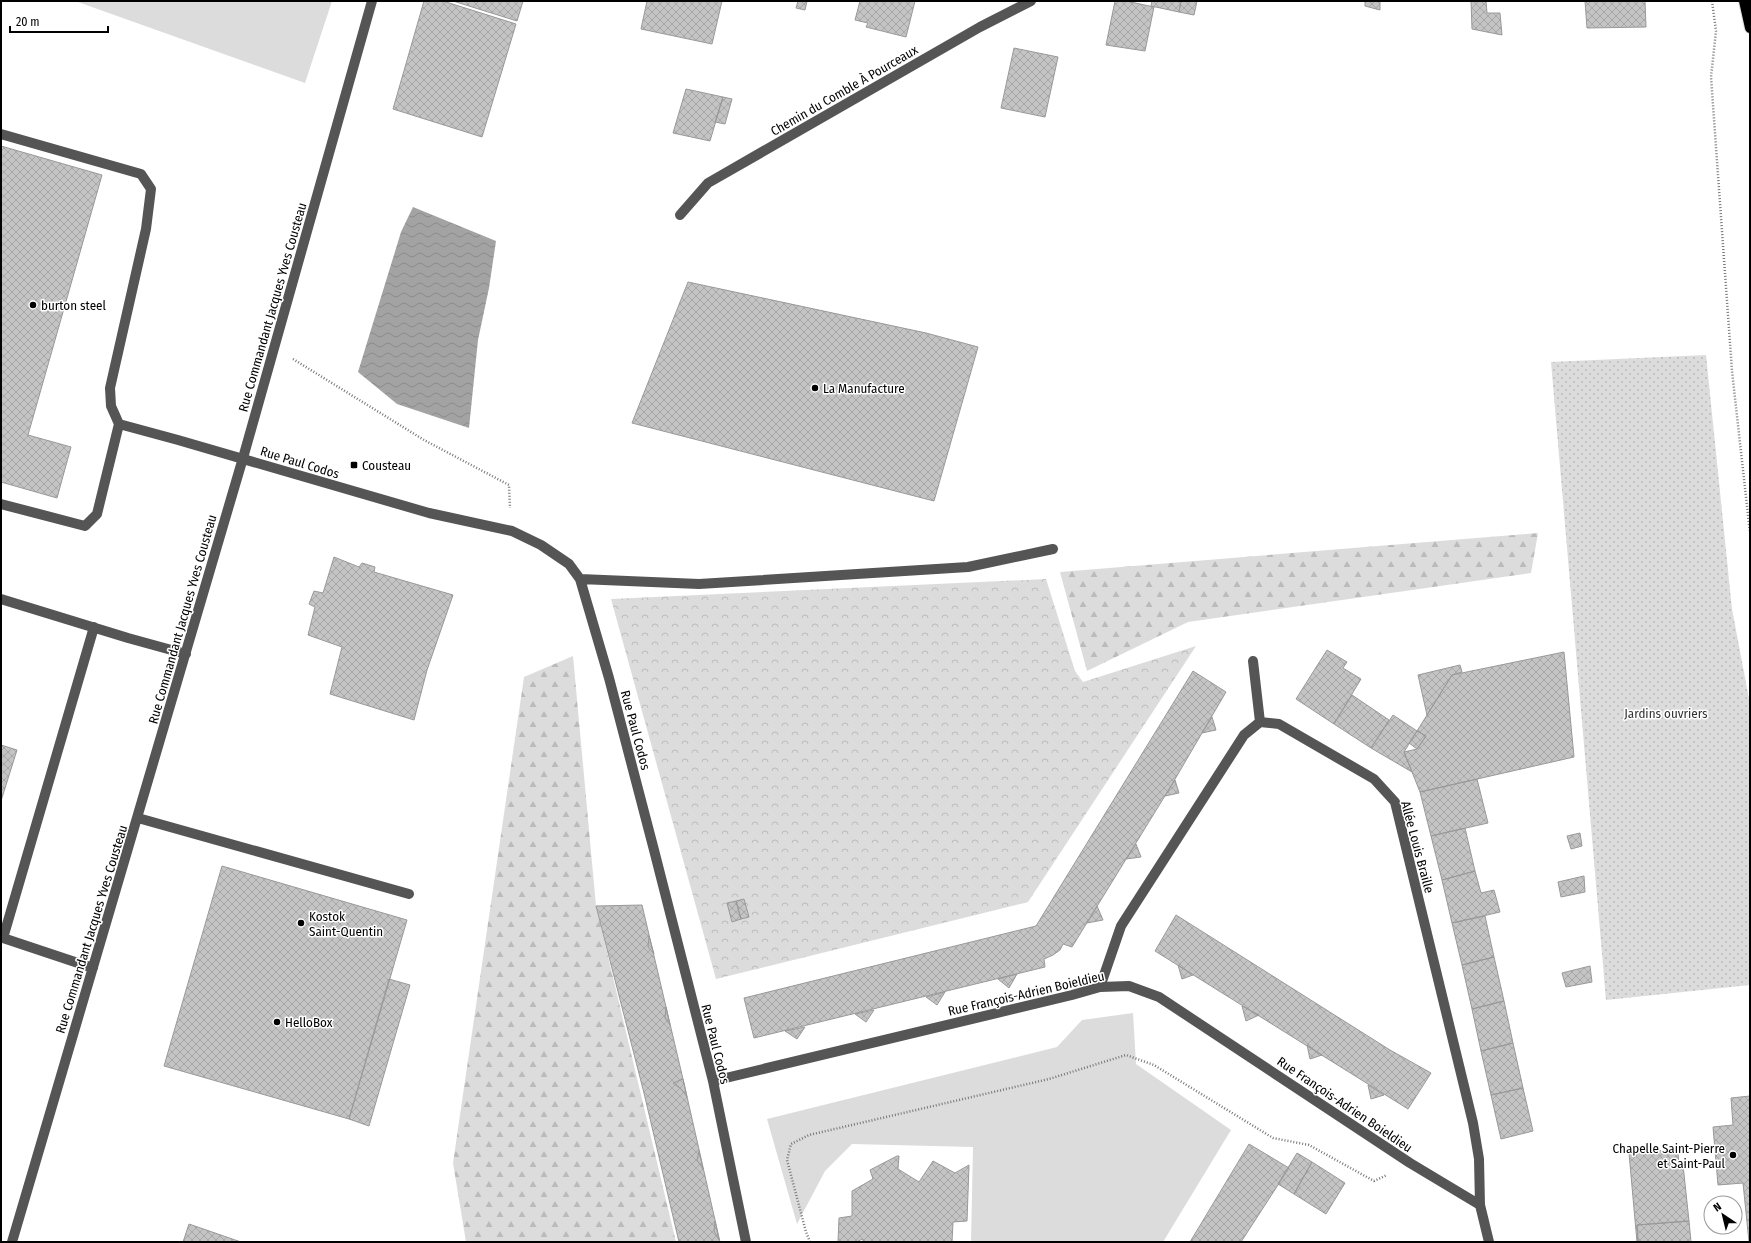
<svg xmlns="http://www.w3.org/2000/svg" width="1751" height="1243" font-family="'Fira Sans Condensed',sans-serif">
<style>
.grass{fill:#dcdcdc}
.forest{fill:url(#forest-firs)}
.park{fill:url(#park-crowns)}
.garden{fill:url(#garden-dots)}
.water{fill:url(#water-waves)}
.building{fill:url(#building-cross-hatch);stroke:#999}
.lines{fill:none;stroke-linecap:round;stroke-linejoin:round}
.major-casing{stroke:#dbdbdb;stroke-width:12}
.path{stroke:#777;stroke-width:2.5;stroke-dasharray:1 2;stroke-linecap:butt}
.minor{stroke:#555;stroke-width:10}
.major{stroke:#000;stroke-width:10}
.poi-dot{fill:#000;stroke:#fff;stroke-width:1.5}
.labels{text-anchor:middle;stroke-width:3;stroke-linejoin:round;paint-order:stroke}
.street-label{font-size:13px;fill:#000;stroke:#fff}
.poi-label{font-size:13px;fill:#000;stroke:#fff;text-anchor:start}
.park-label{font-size:13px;fill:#333;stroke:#fff}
</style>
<defs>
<pattern id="forest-firs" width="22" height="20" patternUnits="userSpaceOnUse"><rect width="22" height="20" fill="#dcdcdc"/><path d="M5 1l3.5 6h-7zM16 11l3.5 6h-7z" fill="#bbb"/></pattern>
<pattern id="park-crowns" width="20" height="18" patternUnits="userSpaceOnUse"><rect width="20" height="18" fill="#dcdcdc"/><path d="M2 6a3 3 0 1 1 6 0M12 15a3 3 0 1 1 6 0" fill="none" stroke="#bbb"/></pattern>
<pattern id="garden-dots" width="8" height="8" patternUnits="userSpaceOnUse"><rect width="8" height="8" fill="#dcdcdc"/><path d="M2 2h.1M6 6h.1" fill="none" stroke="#bbb" stroke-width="1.8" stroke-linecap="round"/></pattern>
<pattern id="water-waves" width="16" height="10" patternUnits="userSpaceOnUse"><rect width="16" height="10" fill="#a3a3a3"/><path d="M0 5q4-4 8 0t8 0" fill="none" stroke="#8b8b8b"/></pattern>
<pattern id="building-cross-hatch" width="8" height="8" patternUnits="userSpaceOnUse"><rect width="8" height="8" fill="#c4c4c4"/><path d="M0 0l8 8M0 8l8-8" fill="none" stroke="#a7a7a7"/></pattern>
</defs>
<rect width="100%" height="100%" fill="#fff"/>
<path class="grass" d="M75 1H332L305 83Z
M1133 1013 1136 1064 1231 1130 1163 1242H971L973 1147 852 1144 825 1171 797 1224 767 1119 1057 1047 1082 1020Z"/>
<path class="forest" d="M1538 533 1531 573 1188 622 1087 671 1060 572Z
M573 656 596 906 676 1242H466L453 1163 524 677Z"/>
<path class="park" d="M1046 579 1075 671 1083 682 1196 646 1028 902 716 979 611 599Z"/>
<path class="garden" d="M1706 355 1732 609 1750 704V985L1606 1000 1551 362Z"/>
<path class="water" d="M413 207 496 241 489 288 478 340 469 428 397 404 358 372 401 232Z"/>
<path class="building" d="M424 1H443L516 24 482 137 393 109Z
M453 1H523L517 21Z
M647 1H722L712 44 641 29Z
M798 1H807L805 10 796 8Z
M860 1H915L906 37 866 27 868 23 855 20Z
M1115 1H1126L1154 7 1145 51 1106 45Z
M1152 1H1181L1179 12 1151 6Z
M1181 1H1197L1194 15 1179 12Z
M1365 1H1380V10L1365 6Z
M1471 1H1486L1487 13H1500L1502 35 1472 29Z
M1585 1H1645L1646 27 1587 28Z
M1014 48 1058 57 1045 117 1001 108Z
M686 89 723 97 710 141 673 133Z
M723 97 732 99 725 124 715 122Z
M1 146 102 175 28 435 71 447 57 498 1 482Z
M688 282 926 333 978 347 934 501 632 423Z
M334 557 359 567 362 563 375 567 374 572 453 595 427 670 414 720 330 694 342 647 308 635 315 607 309 604 314 591 323 593Z
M1327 650 1347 662 1343 668 1361 679 1334 724 1296 699Z
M1564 652 1574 757 1420 792 1404 752 1417 749 1426 736 1417 731 1452 675Z
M1460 665 1462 672 1452 675 1427 715 1418 675Z
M1193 671 1226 692 1171 786 1072 947 1063 944 1060 950 1053 955 1044 959 1045 967 754 1038 744 998 1036 926Z
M1352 695 1389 720 1371 748 1334 724Z
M1393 715 1417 731 1404 752 1412 772 1371 748Z
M1212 717 1216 730 1202 733Z
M1417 731 1426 736 1417 749 1409 743Z
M1 745 17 750 1 801Z
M1477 779 1488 823 1431 836 1420 792Z
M1175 780 1179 793 1165 796 1171 786Z
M1465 828 1475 871 1442 880 1431 836Z
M1580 833 1582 846 1571 849 1567 836Z
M1136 844 1141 857 1126 859Z
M222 866 407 920 349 1119 164 1066Z
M1475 871 1481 893 1494 890 1500 912 1452 923 1442 880Z
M1584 876 1585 892 1561 897 1558 882Z
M744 899 749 917 741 919 736 901Z
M736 901 741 919 732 922 727 903Z
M642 905 683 1079 720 1242H679L644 1093 596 906Z
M1097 906 1103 920 1087 923Z
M1176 915 1390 1050 1431 1073 1408 1109 1155 951Z
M1485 916 1494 957 1462 965 1452 923Z
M649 936 654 954 648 947Z
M1494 957 1504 1001 1472 1009 1462 965Z
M1178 965 1193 975 1182 979Z
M1590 966 1592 982 1566 987 1562 973Z
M1017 974 1009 988 998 979Z
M389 979 410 985 369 1126 349 1119Z
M945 992 937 1005 926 997Z
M1504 1001 1513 1043 1481 1051 1472 1009Z
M1242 1006 1259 1015 1246 1021Z
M666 1007 670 1025 665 1018Z
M874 1010 866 1022 855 1014Z
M805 1027 797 1039 785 1031Z
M1513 1043 1523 1088 1491 1095 1481 1051Z
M1307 1045 1322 1055 1310 1059Z
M683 1079 687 1097 681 1089 673 1083Z
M1368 1085 1384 1095 1371 1099Z
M1523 1088 1533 1131 1501 1139 1491 1095Z
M1750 1096V1242H1749L1743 1183 1718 1185 1713 1127 1733 1125 1731 1098Z
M1249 1144 1289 1168 1241 1242H1190Z
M1660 1150 1662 1154 1678 1152 1679 1165H1683L1689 1221 1637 1225 1638 1242H1637L1629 1153Z
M699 1151 703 1169 697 1160Z
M1297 1153 1312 1162 1294 1194 1278 1184Z
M897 1156H899L898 1169 919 1182 933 1161 955 1173 969 1165 967 1221 953 1222 952 1242H864L862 1239 857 1242H838L839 1218 852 1216V1191L873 1179 870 1170Z
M1312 1162 1345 1183 1326 1214 1294 1194Z
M715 1221 719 1240 714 1231Z
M1689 1221 1691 1242H1638L1637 1225Z
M189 1224 241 1242H183Z"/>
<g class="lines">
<defs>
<path id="major" d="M1744 1 1750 28"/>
</defs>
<use href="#major" class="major-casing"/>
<path class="path" d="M1712 1 1716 31 1711 77 1732 371 1750 533
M293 359 424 440 509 485 510 508
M810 1242 806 1232 787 1160 791 1144 809 1135 1049 1079 1126 1055 1154 1065 1273 1138 1309 1145 1374 1181 1387 1175"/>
<path class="minor" d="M1 134 141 174 151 189 146 229 110 388 111 406 119 424 178 440 429 513 512 531 541 545 569 564 580 579 609 678 654 850 713 1081 746 1242
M680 215 708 183 980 27 1031 1
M1 504 85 526 97 514 119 424
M580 579 699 584 968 567 1053 549
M1 599 128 638 186 654
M1253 661 1260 722
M138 818 409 894
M93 968 3 938 94 627
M1100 987 1121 926 1244 735 1260 722 1279 724 1374 779 1395 802 1473 1123 1479 1159 1480 1205 1489 1242
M713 1081 1072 995 1100 987 1129 986 1159 997 1410 1163 1480 1205
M12 1242 243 458 372 1"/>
<use href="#major" class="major"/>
</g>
<g class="poi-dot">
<circle cx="33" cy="305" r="4"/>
<circle cx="815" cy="388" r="4"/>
<rect x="350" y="461" width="8" height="8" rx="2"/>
<circle cx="301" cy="923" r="4"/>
<circle cx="277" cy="1022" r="4"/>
<circle cx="1733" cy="1155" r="4"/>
</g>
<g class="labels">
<g class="street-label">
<text transform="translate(844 90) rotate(-30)" y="5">Chemin du Comble À Pourceaux</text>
<text transform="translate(272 307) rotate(-74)" y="5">Rue Commandant Jacques Yves Cousteau</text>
<text transform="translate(300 462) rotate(17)" y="5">Rue Paul Codos</text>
<text transform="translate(182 619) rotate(-74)" y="5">Rue Commandant Jacques Yves Cousteau</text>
<text transform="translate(636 730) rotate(75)" y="5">Rue Paul Codos</text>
<text transform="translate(1418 847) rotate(75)" y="5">Allée Louis Braille</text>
<text transform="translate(91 929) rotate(-73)" y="5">Rue Commandant Jacques Yves Cousteau</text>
<text transform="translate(1026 993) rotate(-13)" y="5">Rue François-Adrien Boieldieu</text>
<text transform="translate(716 1044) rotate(76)" y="5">Rue Paul Codos</text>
<text transform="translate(1345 1104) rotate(34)" y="5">Rue François-Adrien Boieldieu</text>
</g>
<g class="poi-label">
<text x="41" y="310">burton steel</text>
<text x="823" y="393">La Manufacture</text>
<text x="362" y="470">Cousteau</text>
<text x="309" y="921">Kostok<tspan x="309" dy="15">Saint-Quentin</tspan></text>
<text x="285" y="1027">HelloBox</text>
<text x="1725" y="1153" text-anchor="end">Chapelle Saint-Pierre<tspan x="1725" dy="15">et Saint-Paul</tspan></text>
</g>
<g class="park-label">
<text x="1666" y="718">Jardins ouvriers</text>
</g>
</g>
<rect width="1751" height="1243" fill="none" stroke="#000000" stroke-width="4"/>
<g transform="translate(1723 1215) rotate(325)"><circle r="19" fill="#ffffff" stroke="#999999"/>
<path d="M0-3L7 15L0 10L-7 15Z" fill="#000000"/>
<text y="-6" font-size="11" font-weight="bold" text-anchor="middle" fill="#000000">N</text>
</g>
<path d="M10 26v6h98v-6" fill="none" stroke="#000000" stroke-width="2"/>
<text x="16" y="26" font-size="12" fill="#000000" stroke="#ffffff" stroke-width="3" paint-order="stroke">20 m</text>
</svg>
